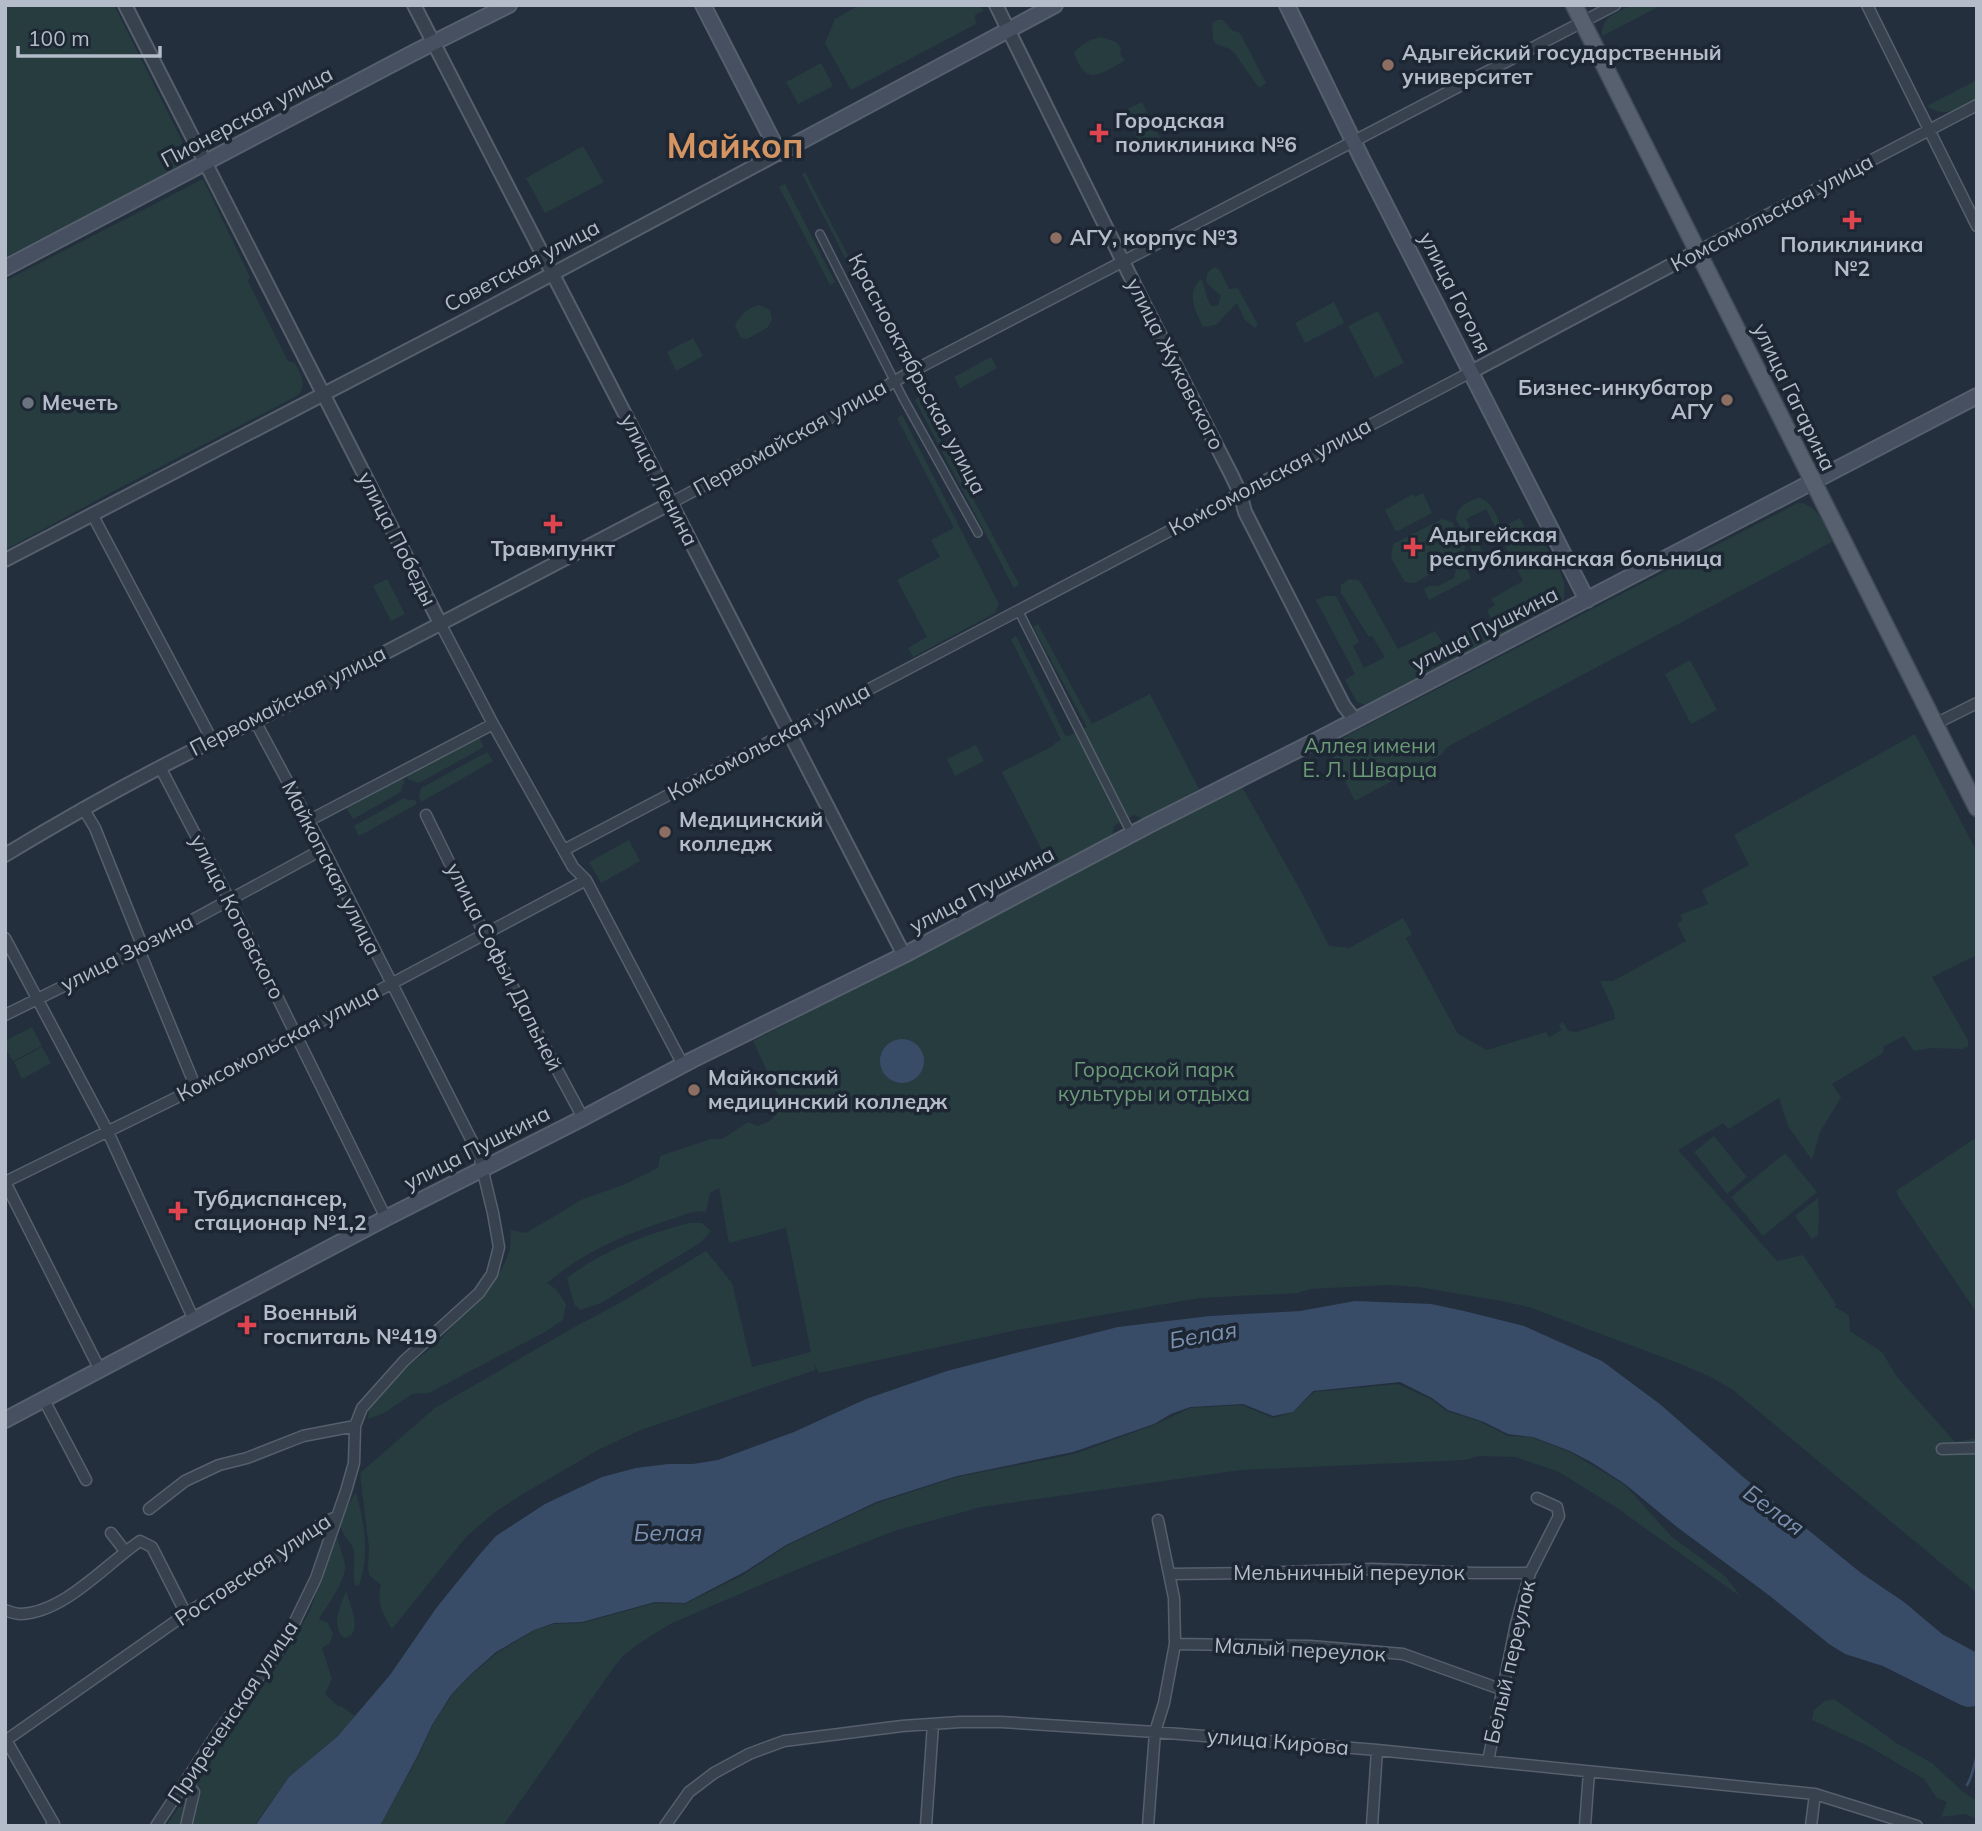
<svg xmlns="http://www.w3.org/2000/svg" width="1982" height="1831" font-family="Mulish,sans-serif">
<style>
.green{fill:#263c3f}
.water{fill:#394c67}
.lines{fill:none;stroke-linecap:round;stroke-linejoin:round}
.stream{stroke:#394c67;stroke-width:2.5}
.pedestrian-casing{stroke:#565f6c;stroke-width:10}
.minor-casing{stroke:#565f6c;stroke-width:13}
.tertiary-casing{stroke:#565f6c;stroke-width:16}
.secondary-casing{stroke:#565f6c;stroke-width:18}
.primary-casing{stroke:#414a57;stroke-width:19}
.pedestrian{stroke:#38414e;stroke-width:7}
.minor{stroke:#38414e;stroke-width:10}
.tertiary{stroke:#38414e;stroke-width:12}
.secondary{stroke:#465061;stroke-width:14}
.primary{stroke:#56606e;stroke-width:16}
.education-dot{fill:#8d6e63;stroke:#1d2633;stroke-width:2.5}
.health-dot{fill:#e0444e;stroke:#1d2633;stroke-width:2.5}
.worship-dot{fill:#6b7280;stroke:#1d2633;stroke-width:2.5}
.labels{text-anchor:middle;stroke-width:7;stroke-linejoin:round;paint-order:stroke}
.poi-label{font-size:21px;font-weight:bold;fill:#b4bcc9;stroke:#1d2633;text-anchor:start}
.street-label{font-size:21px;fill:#b4bcc9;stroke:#1d2633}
.park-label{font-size:21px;fill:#6b9a76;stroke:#1d2633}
.water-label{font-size:23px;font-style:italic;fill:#7c92b1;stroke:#1d2633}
.town-label{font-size:35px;font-weight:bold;fill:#d59563;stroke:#1d2633}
</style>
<rect width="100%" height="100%" fill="#242f3e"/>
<path class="green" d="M5 5H114L189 155 184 165 5 257Z
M860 5H981L983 11 975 15 976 24 851 90 825 43 835 19Z
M1632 5H1662L1602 36C1601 16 1617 13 1632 5Z
M1218 20H1223L1232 30 1240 33 1266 83 1259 88 1235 54 1230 49 1216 44 1213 39 1212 23Z
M1101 37 1116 42 1121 48 1120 54 1125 60C1100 75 1086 87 1074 53 1081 44 1090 39 1101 37Z
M821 63 833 86 798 104 786 82Z
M1977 80V99C1960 108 1944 119 1927 106Z
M1142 102 1163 143 1144 153 1123 111Z
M583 146 604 182 545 213 526 178Z
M805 172 899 355 896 357 802 174Z
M203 179 250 277 248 281 288 361 295 363C301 375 309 387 295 397L110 493 5 550V281Z
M785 184 835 282 830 285 779 187Z
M1214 267 1219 269 1229 289 1238 288 1258 325 1255 328 1245 320 1237 303 1216 325 1203 327C1196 312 1185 293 1201 279 1207 288 1204 297 1212 306L1218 305 1221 296 1206 282 1207 273Z
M1334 302 1344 323 1305 343 1295 323Z
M759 305 770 310 772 320 767 328 747 339 741 338 735 326C740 314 747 309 759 305Z
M1378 311 1404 363 1375 378 1348 326Z
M693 338 703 356 676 371 667 352Z
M991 357 997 368 960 388 954 377Z
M918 397 1019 584 1014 588 915 400Z
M902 415 999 604 995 613 913 657 908 648 927 637 897 580 940 557 931 540 954 528 897 418Z
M1423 493 1432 513 1398 531 1395 530 1385 510 1413 494 1415 497Z
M1479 498C1492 501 1496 516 1502 527L1520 518 1535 547 1544 542C1553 560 1570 580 1563 601L1373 702 1365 705 1357 702 1345 680 1355 674 1316 600 1326 596H1336L1359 642 1353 646 1364 668 1385 657 1372 636 1369 637 1341 593V585L1349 579 1358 580 1361 583 1398 649 1435 631 1443 643 1491 619 1487 610 1495 605 1491 599 1523 581 1486 509 1466 519 1484 555 1466 566 1471 578 1429 600 1424 589 1429 586H1438L1454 578 1457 566 1475 556 1456 519C1456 507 1468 501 1479 498Z
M1798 503C1818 503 1824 526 1832 542L1447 747 1441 755 1355 801 1327 746Z
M1442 519 1452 522 1465 546 1464 556 1414 583 1405 582 1391 558 1393 544Z
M387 579 405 614 391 621 373 586Z
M1038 624 1092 724 1150 694 1199 789 1143 819 1134 815 1114 826 1112 838 1052 870 1002 772 1053 746 1055 743 1061 740 1011 639 1016 636 1066 737 1087 727 1033 627Z
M1690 660 1717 710 1691 724 1665 674Z
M1915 734 1977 852V955L1932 977 1968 1040V1047L1961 1049 1930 1048 1914 1051 1904 1036 1884 1046 1883 1053 1832 1084 1841 1097 1820 1132 1812 1160 1788 1126 1779 1098 1729 1129 1723 1123 1678 1150 1777 1261 1803 1255 1836 1304 1835 1307 1849 1315 1850 1331 1882 1352 1897 1377 1955 1442 1977 1438V1593L1733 1390 1713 1378 1678 1363 1529 1307 1501 1301 1418 1287 1386 1285 1310 1289 1298 1293 1199 1298 1017 1330 819 1373 815 1365V1370L641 1430 600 1449 521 1495 495 1512 466 1537 392 1629C383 1615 376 1602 381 1585L369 1575 368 1567 369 1548 360 1473 435 1408 571 1329 618 1304 706 1251 732 1283 752 1367 811 1352 786 1228 729 1243 719 1188 710 1193 706 1212C689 1210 684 1216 669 1220 625 1234 582 1253 547 1283L557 1290 566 1304 563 1320 543 1333 429 1393 412 1394 384 1413 368 1419 369 1407 410 1364 434 1346 491 1285 502 1269 510 1250 511 1230 526 1233 583 1199 623 1185 658 1168 660 1156 711 1139H722L748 1122 758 1126 770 1121 783 1105 753 1041 1242 787 1302 893 1329 946 1349 948 1403 918 1412 934 1406 938 1458 1034 1487 1050 1546 1032 1549 1037 1562 1030 1559 1025 1563 1022 1568 1031 1577 1032 1615 1019 1614 1012 1600 981H1613L1686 941 1677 924 1683 920 1680 915 1708 904 1702 890 1749 865 1734 835Z
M478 735 484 747 419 783 409 780 405 774Z
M976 745 984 761 955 776 947 759Z
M487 752 493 761 421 802 419 797 421 788Z
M401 776 405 782 402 785 401 792 353 819 345 806Z
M404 798 408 800H415L417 804 359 836 354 826Z
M629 840 640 861 601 883 589 862Z
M32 1027 42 1046 13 1061 5 1047V1041Z
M42 1047 51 1063 22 1079 14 1062Z
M1714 1136 1747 1177 1727 1194 1694 1152Z
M1977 1137V1313L1899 1198 1896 1191Z
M1785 1153 1817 1192 1763 1236 1731 1197Z
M1818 1198 1819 1212 1818 1235 1812 1239 1795 1216Z
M689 1223H702L711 1231 700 1243 601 1303 580 1310 574 1304 567 1278C602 1251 646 1234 689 1223Z
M1398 1384 1431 1399 1447 1411 1481 1422 1508 1436 1531 1437 1570 1452 1625 1485 1672 1537 1725 1576 1741 1597 1617 1508 1559 1472 1515 1457 1479 1456 1465 1460 1241 1470 981 1507 894 1531 798 1569 672 1623 638 1644 622 1657 614 1667 503 1826H380L419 1755 433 1724 452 1695 470 1676 497 1653 535 1630 554 1624 582 1623 655 1603 685 1604 743 1575 788 1545 877 1503 957 1477 1074 1454 1154 1425 1190 1408 1241 1405 1274 1418 1293 1412 1314 1392Z
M356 1492C364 1521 370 1556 359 1585L355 1586C352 1573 355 1565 354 1553 353 1544 347 1540 343 1533 336 1520 350 1503 356 1492Z
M337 1537C339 1545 343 1555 345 1564 347 1579 327 1606 319 1619L328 1623 333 1634 329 1644 322 1648 332 1679 325 1694 339 1707 341 1706 355 1716 338 1736 289 1777 254 1826H166L284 1656 309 1613Z
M346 1591C350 1605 365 1635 344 1638 330 1626 341 1605 346 1591Z
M1834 1699 1898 1744 1932 1763 1963 1792 1977 1801V1819L1965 1814 1941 1817 1947 1802 1937 1798 1924 1779 1868 1746 1812 1720 1814 1710 1825 1701Z"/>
<path class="water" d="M880 1061a22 22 0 1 1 44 0a22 22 0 1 1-44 0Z
M1355 1301 1431 1304 1464 1311 1524 1326 1602 1361 1661 1405 1743 1477 1861 1573 1904 1602 1942 1634 1977 1653V1706L1967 1707 1961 1705 1883 1666 1845 1654 1829 1644 1770 1596 1677 1527 1625 1484 1591 1462 1570 1451 1533 1437 1508 1434 1484 1422 1448 1410 1432 1398 1400 1382 1313 1391 1293 1412 1273 1416 1243 1404 1190 1407 1171 1414 1154 1424 1073 1452 957 1476 876 1502 786 1545 746 1571 685 1603 655 1602 582 1622 554 1623 534 1630 496 1652 470 1675 451 1695 432 1725 418 1755 380 1826H255L289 1777 338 1736 390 1675 437 1607 480 1554 496 1536 545 1504 602 1477 636 1468 668 1464H693L718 1460 794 1432 866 1399 947 1371 1039 1347 1118 1327 1210 1316 1300 1311Z"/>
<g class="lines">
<path class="stream" d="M1967 1785C1973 1776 1973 1766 1977 1756"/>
<defs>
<path id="pedestrian" d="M820 234 903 398 978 533
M1018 610 1128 827"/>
<path id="minor" d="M1867 5 1977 226
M1698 251 1977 105
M669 504 852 406 909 373 1615 5
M92 514 212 740
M440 623 493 724 573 867 586 880 683 1065
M1935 724 1977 703
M160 767 229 899 386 1218
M83 808 95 828 140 940 142 957 196 1088
M426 815 484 933 583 1118
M308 821 493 724
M564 850 1471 372
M5 938 107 1130 194 1320
M5 1015 141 948 323 849
M5 1182 196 1088 586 880
M5 1182 100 1370
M44 1400 86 1480
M1942 1449 1977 1448
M149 1509 185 1481 219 1465 247 1458 303 1436 355 1426
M111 1533 125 1551
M1169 1574 1259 1573 1372 1569 1475 1573H1530
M5 1610C10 1612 16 1614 21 1614 65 1612 105 1565 140 1541L152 1547 186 1614
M1175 1644 1310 1646 1403 1654 1503 1690
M6 1740 54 1824 51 1826
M5 1741 193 1609 253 1574 321 1524 336 1517
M1488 1761 1516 1624 1530 1573 1559 1516 1557 1507 1537 1498
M156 1826 218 1732 285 1642 316 1578 346 1491 354 1463 355 1426 362 1408 404 1361 479 1293 492 1274 499 1247 493 1213 479 1155 321 844 255 721
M186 1826 194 1792 186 1782
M665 1826 689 1792 714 1773 749 1754 784 1741 902 1726 960 1722H1001L1155 1732 1377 1750 1815 1794 1917 1826
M926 1826 933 1724
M1148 1826 1155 1732 1164 1703 1175 1644 1174 1598 1158 1520
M1372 1826 1377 1750
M1585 1826 1589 1772
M1811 1826 1815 1794"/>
<path id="tertiary" d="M125 5 440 623
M414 5 904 955
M996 5 1143 302 1232 476 1240 493 1245 512 1344 706 1355 720
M1471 372 1698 251
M5 560 466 320 779 153
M5 855C86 806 169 760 255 721L669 504"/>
<path id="secondary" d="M703 5 779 153 1055 5
M1287 5 1362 159 1587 600
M5 268 415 52 509 5
M5 1420 386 1218 583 1118 692 1060 904 955 1149 825 1319 739 1977 396"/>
<path id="primary" d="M1574 5 1977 808"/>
</defs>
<use href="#pedestrian" class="pedestrian-casing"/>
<use href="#minor" class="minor-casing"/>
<use href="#tertiary" class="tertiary-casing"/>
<use href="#secondary" class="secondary-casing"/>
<use href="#primary" class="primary-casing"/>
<use href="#pedestrian" class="pedestrian"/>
<use href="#minor" class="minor"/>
<use href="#tertiary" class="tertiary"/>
<use href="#secondary" class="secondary"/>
<use href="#primary" class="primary"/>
</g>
<g class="education-dot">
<circle cx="1388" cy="65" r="7"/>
<circle cx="1056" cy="238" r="7"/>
<circle cx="1727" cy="400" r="7"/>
<circle cx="665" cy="832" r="7"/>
<circle cx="694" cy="1090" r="7"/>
</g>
<g class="health-dot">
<path d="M1095.5 122.5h7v7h7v7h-7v7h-7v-7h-7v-7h7z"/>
<path d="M1848.5 209.5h7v7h7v7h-7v7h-7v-7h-7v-7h7z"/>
<path d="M549.5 513.5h7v7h7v7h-7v7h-7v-7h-7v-7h7z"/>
<path d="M1409.5 536.5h7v7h7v7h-7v7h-7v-7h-7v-7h7z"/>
<path d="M174.5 1200.5h7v7h7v7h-7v7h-7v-7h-7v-7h7z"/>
<path d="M243.5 1314.5h7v7h7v7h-7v7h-7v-7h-7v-7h7z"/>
</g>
<circle class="worship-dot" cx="28" cy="403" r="7"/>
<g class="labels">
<g class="poi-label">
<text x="1402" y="60">Адыгейский государственный<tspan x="1402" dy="24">университет</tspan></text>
<text x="1115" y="128">Городская<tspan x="1115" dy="24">поликлиника №6</tspan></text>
<text x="1070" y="245">АГУ, корпус №3</text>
<text x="1852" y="252" text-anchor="middle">Поликлиника<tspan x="1852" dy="24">№2</tspan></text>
<text x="1713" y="395" text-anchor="end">Бизнес-инкубатор<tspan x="1713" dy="24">АГУ</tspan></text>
<text x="42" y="410">Мечеть</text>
<text x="1429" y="542">Адыгейская<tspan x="1429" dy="24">республиканская больница</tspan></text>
<text x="553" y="556" text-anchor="middle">Травмпункт</text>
<text x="679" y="827">Медицинский<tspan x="679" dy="24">колледж</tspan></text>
<text x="708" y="1085">Майкопский<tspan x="708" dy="24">медицинский колледж</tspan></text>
<text x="194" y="1206">Тубдиспансер,<tspan x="194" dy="24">стационар №1,2</tspan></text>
<text x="263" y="1320">Военный<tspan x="263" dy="24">госпиталь №419</tspan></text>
</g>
<g class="street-label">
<text transform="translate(247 117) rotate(-28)" y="7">Пионерская улица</text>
<text transform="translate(1772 213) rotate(-28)" y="7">Комсомольская улица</text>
<text transform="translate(522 266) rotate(-28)" y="7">Советская улица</text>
<text transform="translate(1455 293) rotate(63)" y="7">улица Гоголя</text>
<text transform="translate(1175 364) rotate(63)" y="7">улица Жуковского</text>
<text transform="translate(917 374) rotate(62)" y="7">Краснооктябрьская улица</text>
<text transform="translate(1794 397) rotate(64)" y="7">улица Гагарина</text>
<text transform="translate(790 438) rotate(-29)" y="7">Первомайская улица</text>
<text transform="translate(1270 477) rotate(-28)" y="7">Комсомольская улица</text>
<text transform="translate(659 480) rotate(63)" y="7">улица Ленина</text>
<text transform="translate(397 539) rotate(63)" y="7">улица Победы</text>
<text transform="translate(1485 629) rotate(-27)" y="7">улица Пушкина</text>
<text transform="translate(288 701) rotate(-27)" y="7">Первомайская улица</text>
<text transform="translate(769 742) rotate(-28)" y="7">Комсомольская улица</text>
<text transform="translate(331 868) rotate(63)" y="7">Майкопская улица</text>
<text transform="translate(982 890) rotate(-28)" y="7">улица Пушкина</text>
<text transform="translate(237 917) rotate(63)" y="7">улица Котовского</text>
<text transform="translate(127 953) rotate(-27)" y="7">улица Зюзина</text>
<text transform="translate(504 967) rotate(63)" y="7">улица Софьи Дальней</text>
<text transform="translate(278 1043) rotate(-28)" y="7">Комсомольская улица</text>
<text transform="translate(477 1148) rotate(-27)" y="7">улица Пушкина</text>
<text transform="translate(253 1570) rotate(-34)" y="7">Ростовская улица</text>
<text x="1349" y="1580">Мельничный переулок</text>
<text transform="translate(1300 1650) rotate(3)" y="7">Малый переулок</text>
<text transform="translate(1510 1662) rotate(-77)" y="7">Белый переулок</text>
<text transform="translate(233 1712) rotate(-56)" y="7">Приреченская улица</text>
<text transform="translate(1278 1742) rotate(5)" y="7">улица Кирова</text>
</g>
<g class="park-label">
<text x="1370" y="753">Аллея имени<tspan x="1370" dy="24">Е. Л. Шварца</tspan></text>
<text x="1154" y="1077">Городской парк<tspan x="1154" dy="24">культуры и отдыха</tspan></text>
</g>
<g class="water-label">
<text transform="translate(1203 1335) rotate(-10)" y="8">Белая</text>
<text transform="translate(1774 1510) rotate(36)" y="8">Белая</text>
<text x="668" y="1541">Белая</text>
</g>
<g class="town-label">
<text x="735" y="158">Майкоп</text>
</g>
</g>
<rect width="1982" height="1831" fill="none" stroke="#b4bcc9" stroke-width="14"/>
<path d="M18 46v10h142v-10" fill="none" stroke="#b4bcc9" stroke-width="3.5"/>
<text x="28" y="46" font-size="21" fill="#b4bcc9" stroke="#1d2633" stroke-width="5" paint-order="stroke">100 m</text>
</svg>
